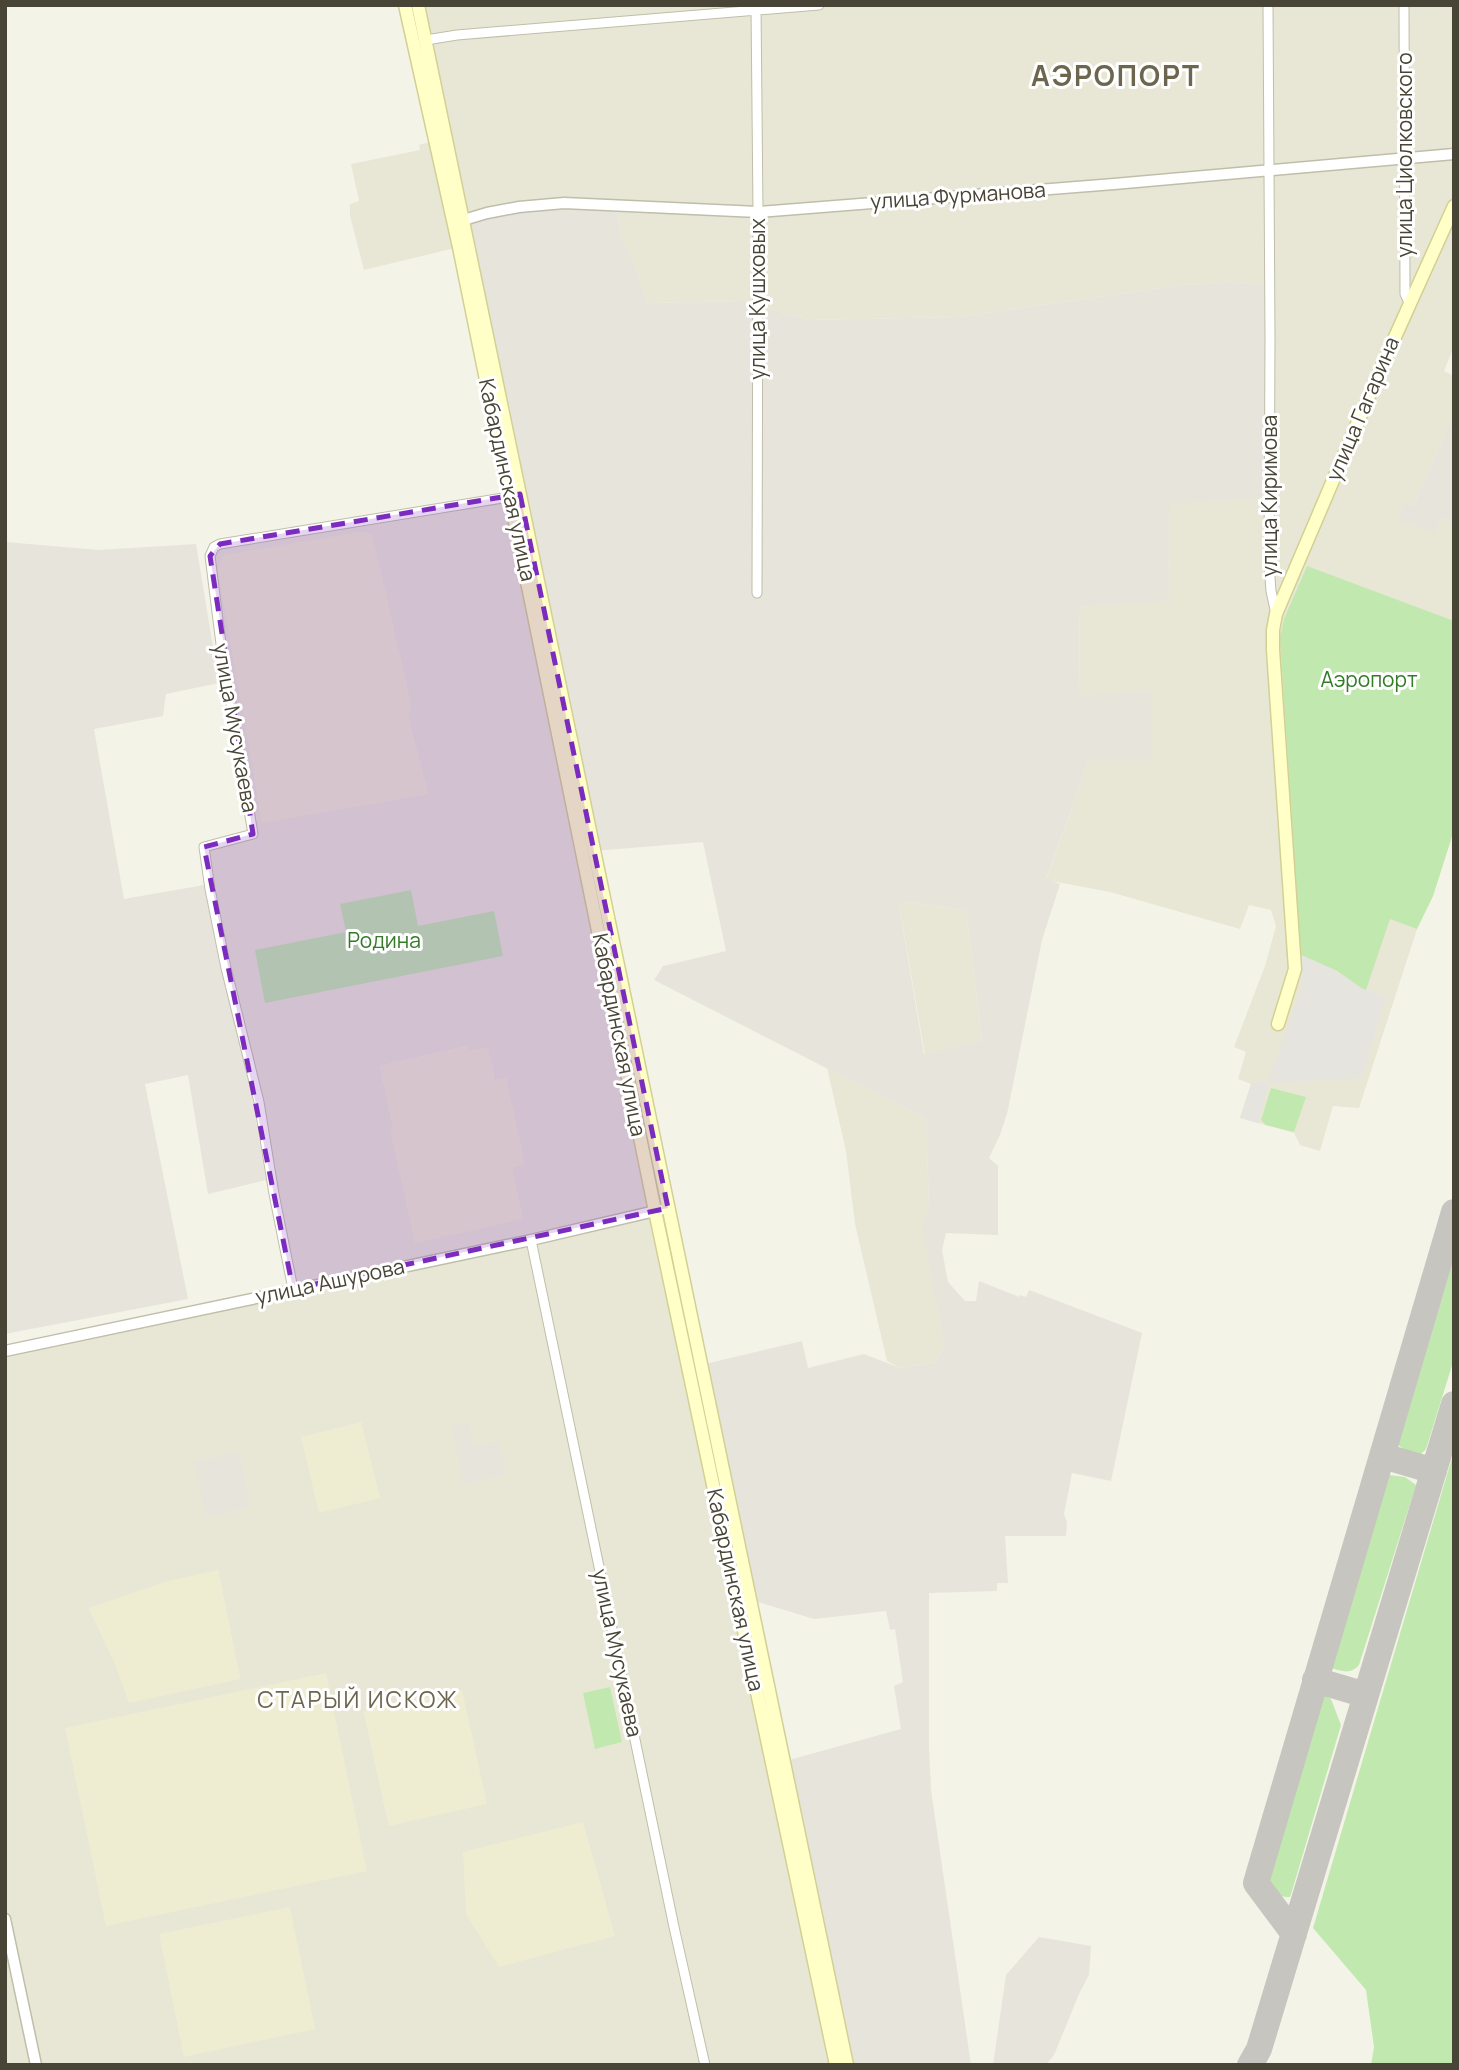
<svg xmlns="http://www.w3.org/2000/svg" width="1459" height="2070" font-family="Manrope,sans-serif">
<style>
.residential{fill:#e8e7d5;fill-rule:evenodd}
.industrial{fill:#e7e4dc;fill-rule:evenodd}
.education{fill:#eeecd1}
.green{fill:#c1e9af}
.parking{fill:#e5e4df}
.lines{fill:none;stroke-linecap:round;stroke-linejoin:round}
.taxiway{stroke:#c6c5c0;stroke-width:26}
.minor-casing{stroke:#c0beaa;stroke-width:11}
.tertiary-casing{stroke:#c0beaa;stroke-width:13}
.secondary-casing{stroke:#d2d094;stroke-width:15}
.minor{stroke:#fff;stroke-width:9}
.tertiary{stroke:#fff;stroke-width:10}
.secondary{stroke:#ffffc7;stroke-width:12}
.marked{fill:#7b2cbf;fill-opacity:0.2;stroke:#7b2cbf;stroke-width:5;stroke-dasharray:14 9;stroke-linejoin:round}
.labels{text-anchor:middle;stroke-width:6;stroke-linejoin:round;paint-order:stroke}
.street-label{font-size:21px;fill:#484536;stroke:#fff}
.park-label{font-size:21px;fill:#337b27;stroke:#fff}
.neighbourhood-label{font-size:23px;letter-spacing:2px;fill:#6b664d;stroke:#fff}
.district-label{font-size:28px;font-weight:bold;letter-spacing:2px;fill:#6b664d;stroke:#fff}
</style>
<rect width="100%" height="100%" fill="#f4f3e8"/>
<path class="residential" d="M418 5H1454V346L1444 371 1454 376V414L1413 507 1397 519 1441 518 1454 523V830L1433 896 1417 929 1359 1108 1333 1106 1320 1151 1300 1145 1294 1133 1240 1118 1251 1084 1238 1079 1246 1052 1234 1047 1265 966 1276 926 1271 910 1249 905 1240 929 1110 892 1046 880 1079 788 1088 758 1151 759 1080 696 1079 607 1169 600 1170 504 1253 284 1226 281 1207 284 1182 285 957 317 809 320 742 301 648 303 631 256 622 239 615 205 464 220Z
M436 140 459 247 364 270 350 216V204L359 201 351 164 420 150 419 145Z
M510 497 836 2065H5V1351L293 1289 204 847 253 835 216 609 214 547ZM225 555 411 704 408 718 428 794ZM467 1046 468 1051 495 1081 506 1079 524 1164 511 1167 391 1134 393 1126 380 1066ZM218 1570 240 1679 113 1659 89 1608ZM462 1690 389 1826 364 1712Z
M908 902 966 910 982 1040 925 1055 899 904Z
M827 1068 926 1119 929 1205 923 1226 944 1345 936 1362 900 1368 887 1361 855 1224 846 1151Z"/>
<path class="industrial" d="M615 205 622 239 631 256 648 303 742 301 809 320 957 317 1182 285 1207 284 1226 281 1253 284 1270 282 1269 497 1170 504 1169 601 1079 607 1080 696 1151 690 1152 759H1088L1079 788 1046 879 1060 884 1042 940 1007 1114 1000 1135 989 1158 998 1166V1235L946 1233 942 1250 948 1282 965 1301H976L979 1281 1019 1297 1020 1295 1026 1297 1029 1290 1142 1333 1111 1481 1072 1473 1064 1514 1067 1522 1066 1536H1005L1008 1583H997V1591L929 1593V1746L931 1790 971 2065H847L701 1365 802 1341 808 1368 864 1354 900 1368 936 1362 944 1345 922 1226 929 1205 926 1119 654 980 663 966 726 951 703 842 594 851 464 220 519 207ZM908 902 966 910 982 1040 924 1054 899 905ZM758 1602 814 1619 886 1611 890 1630 895 1629 903 1682 894 1686 901 1729 789 1760 760 1622Z
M1454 414V523L1441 518 1433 534 1397 519 1405 503 1413 507Z
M5 542 99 550 196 544 219 683 166 694 163 716 94 729 124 899 204 885 246 1061 266 1180 208 1194 188 1075 145 1084 188 1299 5 1334Z
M469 1422 474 1446 499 1441 506 1475 463 1484 452 1425Z
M239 1452 250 1507 206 1517 194 1461Z
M1039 1937 1091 1946 1089 1975 1079 1994 1054 2055 1046 2065H993L1006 1975Z"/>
<path class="education" d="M360 532 372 534 411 704 408 718 428 794 262 823 218 570 224 555Z
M467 1046 469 1051 488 1047 495 1080 506 1078 525 1164 512 1168 523 1219 415 1243 391 1134 393 1126 380 1066Z
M361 1422 380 1498 319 1513 301 1437Z
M218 1570 240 1679 129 1703 113 1659 89 1608 164 1582Z
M326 1673 367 1871 106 1926 65 1728Z
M462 1690 487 1804 389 1826 364 1712Z
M583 1822 615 1936 499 1967 466 1914 463 1852Z
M290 1907 315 2029 184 2057 159 1934Z"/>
<path class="green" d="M1307 566 1454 621V830L1433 896 1417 929 1390 919 1366 990 1361 988 1337 971 1301 955 1280 639 1284 619Z
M411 890 418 926 494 911 503 956 265 1003 255 950 346 932 340 904Z
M1271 1088 1306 1097 1294 1132 1266 1125 1261 1120Z
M1454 1258V1359L1426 1449 1420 1455 1414 1456 1398 1445Z
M1454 1451V2065H1371L1374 2047 1366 1990 1313 1928Z
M1389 1475 1405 1477 1416 1485 1359 1665C1350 1675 1342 1671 1331 1668Z
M610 1687 622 1742 595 1749 583 1693Z
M1323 1694 1331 1699 1341 1725 1292 1891 1290 1897C1277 1898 1273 1889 1268 1879Z"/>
<path class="parking" d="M1301 955 1337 971 1361 988 1386 997 1361 1078 1269 1083 1258 1123 1240 1118 1251 1084 1268 1081 1302 987Z"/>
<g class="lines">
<path class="taxiway" d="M1383 1456 1434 1471
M1315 1680 1366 1695
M1294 1934 1256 1883 1454 1212
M1250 2065 1259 2049 1454 1404"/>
<defs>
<path id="minor" d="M756 5 758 212 757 593
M1268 5 1270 337 1269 564 1271 591 1276 614
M1404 5 1405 294 1410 304
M426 40 457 35 819 5
M531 1240 674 1927 705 2065
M293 1289 274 1194 259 1102 226 968 210 889 204 847 253 834 221 644 210 556 214 547 220 544 515 496"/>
<path id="tertiary" d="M457 222 487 213 519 207 564 203 758 212 1114 184 1454 154
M5 1351 531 1240 668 1208
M5 1919 36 2065"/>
<path id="secondary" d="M405 5 459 247 655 1211 836 2065
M418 5 847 2065
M1278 1024 1295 969 1273 650V630L1276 614 1381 368 1454 206"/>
</defs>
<use href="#minor" class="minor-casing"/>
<use href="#tertiary" class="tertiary-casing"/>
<use href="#secondary" class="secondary-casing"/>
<use href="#minor" class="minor"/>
<use href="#tertiary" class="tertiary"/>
<use href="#secondary" class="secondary"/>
</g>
<path class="marked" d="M520 494 668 1208 293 1289 204 847 253 834 210 556 220 544Z"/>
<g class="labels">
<g class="street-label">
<text transform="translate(1405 155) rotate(-90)" y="7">улица Циолковского</text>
<text transform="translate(958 196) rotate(-4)" y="7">улица Фурманова</text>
<text transform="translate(758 299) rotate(-90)" y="7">улица Кушховых</text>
<text transform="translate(1363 409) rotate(-67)" y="7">улица Гагарина</text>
<text transform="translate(507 480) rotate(78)" y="7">Кабардинская улица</text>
<text transform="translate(1270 496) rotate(-90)" y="7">улица Киримова</text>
<text transform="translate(235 728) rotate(80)" y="7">улица Мусукаева</text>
<text transform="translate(619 1035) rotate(79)" y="7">Кабардинская улица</text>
<text transform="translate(330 1282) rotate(-12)" y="7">улица Ашурова</text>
<text transform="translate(735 1590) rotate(78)" y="7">Кабардинская улица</text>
<text transform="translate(617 1653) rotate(78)" y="7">улица Мусукаева</text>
</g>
<g class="park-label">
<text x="1369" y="687">Аэропорт</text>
<text x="384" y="948">Родина</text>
</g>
<g class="neighbourhood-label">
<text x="358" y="1708">СТАРЫЙ ИСКОЖ</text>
</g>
<g class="district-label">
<text x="1116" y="86">АЭРОПОРТ</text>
</g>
</g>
<rect width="1459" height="2070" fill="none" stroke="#484536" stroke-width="14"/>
</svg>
